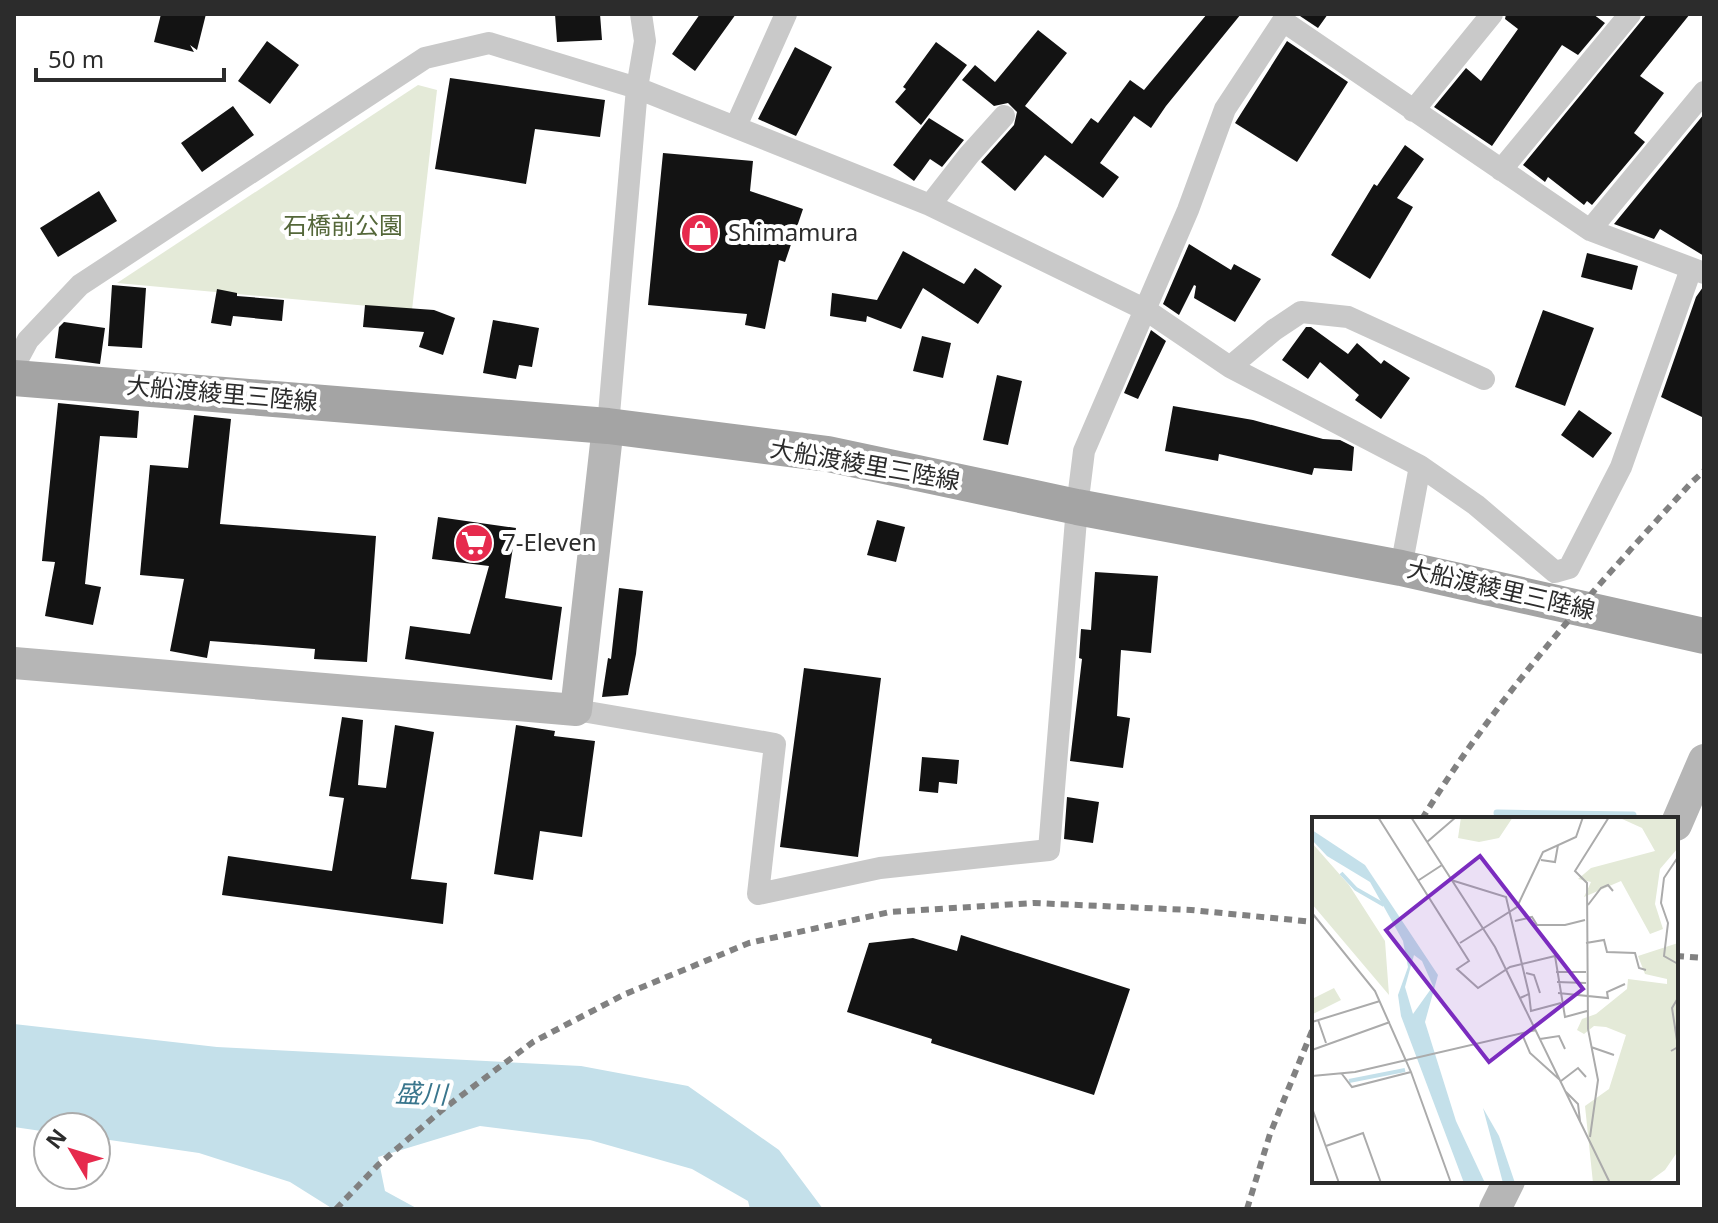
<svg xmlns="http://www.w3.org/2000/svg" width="1718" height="1223" font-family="'Noto Sans','Noto Sans JP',sans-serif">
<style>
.green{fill:#e4ead8}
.water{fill:#c4e0ea}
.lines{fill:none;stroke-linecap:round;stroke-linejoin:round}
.stream{stroke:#c4e0ea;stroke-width:7}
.building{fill:#131313}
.street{stroke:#c9c9c9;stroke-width:22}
.secondary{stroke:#b6b6b6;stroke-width:32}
.primary{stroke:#a4a4a4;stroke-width:36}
.rail{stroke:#818181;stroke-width:6;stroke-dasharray:8 6;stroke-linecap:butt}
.labels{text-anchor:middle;stroke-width:8;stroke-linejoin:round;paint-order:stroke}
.park-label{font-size:24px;fill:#546739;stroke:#fff}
.poi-label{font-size:24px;fill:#2c2c2c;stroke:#fff;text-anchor:start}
.street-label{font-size:24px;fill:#2c2c2c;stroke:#fff}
.water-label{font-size:26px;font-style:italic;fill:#3a768d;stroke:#fff}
.inset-river{fill:none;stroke:#c4e0ea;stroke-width:4}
.inset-road{fill:none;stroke:#ababab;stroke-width:2}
.view{fill:#7b2cbf;fill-opacity:0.15;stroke:#7b2cbf;stroke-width:4}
.inset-edge{fill:none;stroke:#2c2c2c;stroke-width:4}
</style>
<rect width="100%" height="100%" fill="#fff"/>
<path class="green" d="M418 85 437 90 412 310 117 283Z"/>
<path class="water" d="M14 1024 217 1047 581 1066 688 1086 779 1150 823 1209H750L748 1201 692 1169 590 1140 480 1126 378 1157 385 1191 418 1209H333L290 1182 199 1153 96 1138V1127H48V1132L14 1127Z"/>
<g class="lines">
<path class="stream" d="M1497 813 1633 815"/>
</g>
<path class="building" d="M161 14H206L197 50 190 45 194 52 154 42Z
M555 14H600L602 40 557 42Z
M700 14H736L695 71 672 54Z
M1207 14H1241L1166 106 1151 128 1134 116 1100 163 1119 177 1103 198 1045 155 1015 191 981 162 1014 125 1017 112 1008 103 994 106 962 80 975 65 995 82 1038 30 1067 53 1025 106 1072 144 1091 118 1098 123 1130 80 1144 90Z
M1302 14H1328L1318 28 1300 16Z
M1506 14H1593L1605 23 1578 55 1562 45 1492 146 1434 107 1466 68 1481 81 1518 29 1505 19Z
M1647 14H1690L1640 76 1664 93 1634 133 1645 142 1592 205 1587 201 1584 205 1548 177 1545 182 1523 165Z
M267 41 299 65 270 104 238 81Z
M1287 41 1348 82 1297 162 1235 123Z
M936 42 967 65 921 125 895 102 906 89 903 87Z
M795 47 832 67 796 136 758 119Z
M450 78 605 100 600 137 535 129 526 184 435 169Z
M233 106 254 135 202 172 181 143Z
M1704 114V256L1660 229 1654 239 1614 224Z
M929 118 964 140 942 167 930 159 914 181 893 165Z
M1405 145 1424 159 1397 198 1413 207 1370 279 1331 255 1374 184 1377 186Z
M663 153 753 161 750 191 803 209 785 262 779 260 765 329 745 325 747 314 648 305Z
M99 191 117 221 58 257 40 228Z
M1189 244 1231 270 1234 264 1261 279 1235 322 1194 298 1196 286 1194 285 1179 315 1163 304Z
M903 251 964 284 975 268 1002 286 978 324 923 288 901 329 867 316 866 322 830 316 832 293 877 300Z
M1587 253 1638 266 1632 290 1581 277Z
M112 285 146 288 142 348 108 346Z
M1703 287H1704V418L1661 397 1696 297Z
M217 289 237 293V296L284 300 282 321 233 316 231 326 211 323Z
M365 305 434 310 455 318 443 355 419 347 424 332 363 327Z
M1543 310 1594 328 1565 406 1515 387Z
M493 320 539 328 532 367 519 365 516 379 483 373Z
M64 322 105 328 100 364 55 358 59 327Z
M1306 327H1311L1348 354 1357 343 1381 364 1384 360 1410 378 1381 419 1355 400 1359 395 1320 362 1308 379 1282 360Z
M1151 330 1166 341 1138 399 1124 393Z
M922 336 951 343 943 378 913 371Z
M997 375 1022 381 1008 445 983 440Z
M58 403 139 411 137 438 100 436 85 584 101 587 93 625 45 616 55 562 42 561Z
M1173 406 1253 420 1323 439 1340 440 1354 447 1352 471 1314 468 1312 475 1219 454 1218 461 1165 451Z
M1579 410 1612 433 1593 458 1561 435Z
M194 415 231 419 220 524 376 536 367 662 314 659 315 649 210 641 207 658 170 651 184 579 140 575 150 465 188 468Z
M438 517 516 528 505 598 562 607 552 680 405 659 410 626 470 634 489 566 432 559Z
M877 520 905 527 896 562 867 555Z
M1095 572 1158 576 1151 653 1121 650 1117 716 1130 718 1123 768 1070 761 1082 659 1079 658 1081 629 1091 630Z
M619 588 643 591 636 654 628 695 602 697 608 658 611 659Z
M804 668 881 678 858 857 780 847Z
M342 717 363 720 358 785 386 788 395 725 434 732 411 879 447 883 443 924 222 895 228 856 332 871 344 798 329 796Z
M516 725 555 731 554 736 595 741 582 837 540 831 533 880 494 874Z
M922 757 959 760 957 784 939 782 938 793 919 791Z
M1067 797 1099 802 1093 843 1064 839Z
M961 935 1130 989 1094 1095 931 1043 932 1039 847 1012 869 943 913 938 957 951Z"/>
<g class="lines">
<path class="street" d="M1413 111 1492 14
M736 126 786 14
M1501 170 1630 14
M930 205 969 155 1004 116
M1590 230 1704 92
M14 366 28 340 80 285 425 58 489 43 637 88 930 205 1146 310 1230 367 1420 466 1401 568
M1230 367 1274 330 1301 312 1348 317 1484 379
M608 426 637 88 645 41 641 14
M1420 466 1476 505 1555 572 1569 568 1621 467 1691 269
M576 710 775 744 758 894 880 868 1049 850 1077 507 1084 451 1188 210 1225 109 1283 21 1590 230 1704 273"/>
<path class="secondary" d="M14 663 576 710 608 426
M1676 825 1704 760
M1495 1209 1509 1181"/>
<path class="primary" d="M14 378 608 426 828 454 1077 507 1401 568 1704 636"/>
<path class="rail" d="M1422 819C1497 696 1594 589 1691 483L1704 471
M1676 956 1704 958
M336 1209 378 1165 442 1110 533 1042 623 995 749 943 890 912 1034 903 1191 910 1314 922
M1247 1209 1270 1134 1314 1026"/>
</g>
<defs>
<symbol id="shop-disc" viewBox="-11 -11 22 22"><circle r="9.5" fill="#e62a4d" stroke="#fff"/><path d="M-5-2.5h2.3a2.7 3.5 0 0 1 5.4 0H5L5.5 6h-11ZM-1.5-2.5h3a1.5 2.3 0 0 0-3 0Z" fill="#fff"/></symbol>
<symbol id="supermarket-disc" viewBox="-11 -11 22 22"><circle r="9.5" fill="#e62a4d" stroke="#fff"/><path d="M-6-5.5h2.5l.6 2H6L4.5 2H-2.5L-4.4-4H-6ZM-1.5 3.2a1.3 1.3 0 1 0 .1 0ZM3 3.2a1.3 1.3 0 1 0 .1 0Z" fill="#fff"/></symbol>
</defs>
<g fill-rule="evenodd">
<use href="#shop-disc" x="678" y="211" width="44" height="44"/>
<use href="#supermarket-disc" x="452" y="521" width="44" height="44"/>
</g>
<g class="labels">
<g class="park-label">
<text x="343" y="234">石橋前公園</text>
</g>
<g class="poi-label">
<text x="728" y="241">Shimamura</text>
<text x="502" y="551">7-Eleven</text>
</g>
<g class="street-label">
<text transform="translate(222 394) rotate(5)" y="8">大船渡綾里三陸線</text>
<text transform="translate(865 465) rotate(10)" y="8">大船渡綾里三陸線</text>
<text transform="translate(1501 590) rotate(13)" y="8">大船渡綾里三陸線</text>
</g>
<g class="water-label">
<text transform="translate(421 1094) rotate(2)" y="9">盛川</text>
</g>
</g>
<g transform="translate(1312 817)">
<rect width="366" height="366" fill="#fff"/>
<path d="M149 0H201L187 21 167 25 146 21ZM366 0V31L348 52 343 87 351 112 338 117 309 64 272 80 279 65 266 62 279 51 343 34 330 11 308 1ZM0 26 37 68 73 124 77 178 0 87ZM366 126V334L353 353 335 366H281L273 289 297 272 314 218 294 210 282 209 272 217 265 213 270 202 284 197 315 172 316 162 355 167V162L333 157 326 139ZM22 171 29 183 1 197 0 182Z" fill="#e4ead8"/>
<path d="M0 13 53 48 126 158 113 205 144 304 173 366H152L89 199 86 178 96 150 91 124 58 65 15 39 0 23ZM102 138 110 144 121 169 101 197 93 170ZM171 291 187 319 203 366H191Z" fill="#c4e0ea" fill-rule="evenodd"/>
<path class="inset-river" d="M29 56 44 72 72 88M37 264 93 253"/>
<path class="inset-road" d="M66 0 157 144 145 152 166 171 198 150 243 139 253 200 275 194M99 0 183 130 298 366M115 25 144 0M366 40 352 61 349 86 356 106 352 139 366 147M229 43 243 45 246 28M107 63 130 48M139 63 194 80 217 177 208 181M276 88 289 71 296 68 301 74M0 96 63 174 99 255 139 366M203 104 220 100 225 108H253L273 103M148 126 205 90 231 35 264 20 271 0M274 126 292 123 295 135 323 136 327 151 334 153M244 155H274M214 156 222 158 228 176M245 165 274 166M246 176 296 181 295 175 313 167M217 177 219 194 249 186M6 203 14 226M0 205 68 184M210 217 218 236 248 263M228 222 247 219 253 232M279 230 302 238M0 233 78 205M359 234 366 230 360 191 366 181M30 257 40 270 99 255M0 259 43 255 224 213M249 264 266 251 274 260M253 274 266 287 268 304M0 291 27 366M278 320 286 263 276 212 275 66 263 54 297 0M14 329 51 316 69 366"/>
<path class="view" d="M168 39 271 172 177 245 74 113Z"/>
<rect width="366" height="366" class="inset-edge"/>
</g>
<rect width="1718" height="1223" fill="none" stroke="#2c2c2c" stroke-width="32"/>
<g transform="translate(72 1151) rotate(308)"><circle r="38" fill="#ffffff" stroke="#ababab" stroke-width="2"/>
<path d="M0-6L14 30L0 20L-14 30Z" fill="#e62a4d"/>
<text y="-12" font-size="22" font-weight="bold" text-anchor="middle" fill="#2c2c2c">N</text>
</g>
<path d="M36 68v12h188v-12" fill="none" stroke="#2c2c2c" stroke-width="4"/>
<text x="48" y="68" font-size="24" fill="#2c2c2c" stroke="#ffffff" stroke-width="6" paint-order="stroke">50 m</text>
</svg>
